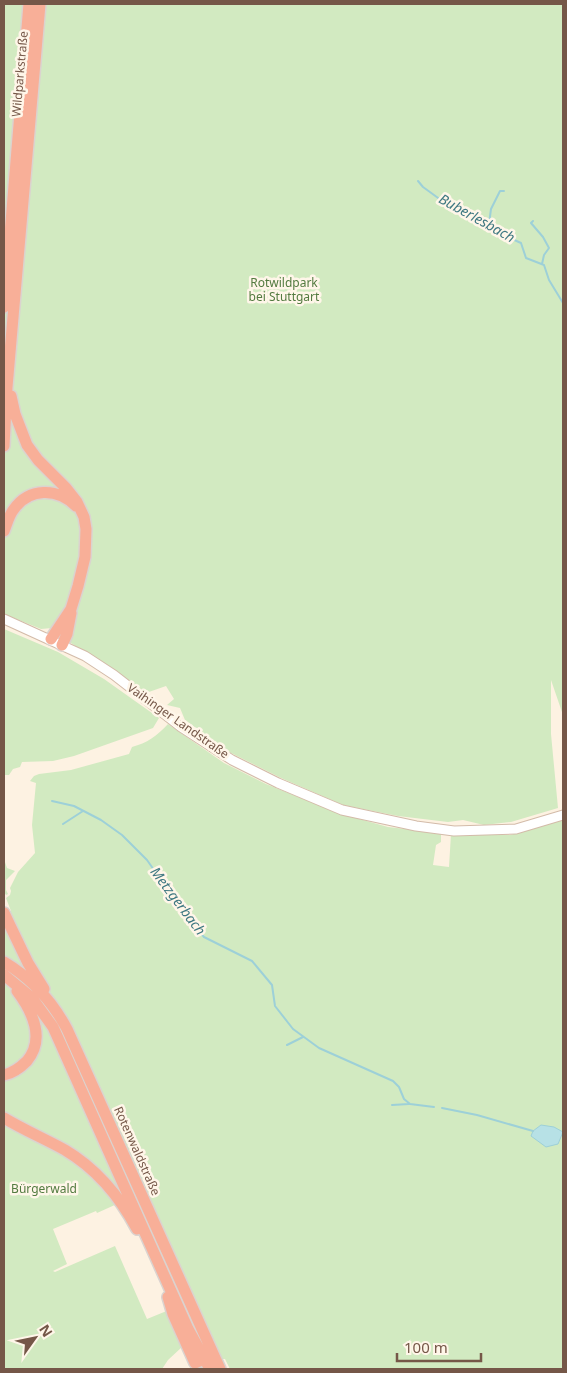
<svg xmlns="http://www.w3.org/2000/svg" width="567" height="1373" font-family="'Noto Sans',sans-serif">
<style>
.green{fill:#d2eac1}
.water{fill:#b7e1e6;stroke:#9dd0d8}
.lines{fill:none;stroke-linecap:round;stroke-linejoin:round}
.stream{stroke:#9dd0d8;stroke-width:2}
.secondary-casing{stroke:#d3bba9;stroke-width:11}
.highway-casing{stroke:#dbd3cf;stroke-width:14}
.secondary{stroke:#fff;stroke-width:9}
.highway{stroke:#f8af98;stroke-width:11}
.labels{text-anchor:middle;stroke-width:5;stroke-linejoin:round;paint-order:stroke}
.street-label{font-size:12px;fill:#755748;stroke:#fff6e9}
.park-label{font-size:12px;fill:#537b40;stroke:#fff6e9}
.water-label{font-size:14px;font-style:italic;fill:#3f7882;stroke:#fff6e9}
</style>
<rect width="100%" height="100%" fill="#fdf2e2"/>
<path class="green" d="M4 4H563V715L551 680V734L558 808 511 822 484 825 463 820 448 822 398 816 343 805 281 778 229 752 185 720 180 708 167 705 174 699 166 686 146 693 71 643 70 641 84 582 63 617 52 628 41 629 4 614Z
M4 629 58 652 104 679 159 718 153 728 74 756 53 761 22 762 20 767 13 769 9 775H4Z
M168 724 224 763 266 784 338 813 388 827 441 833V842L436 845 433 865 449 867 451 834 510 835 563 820V1369H230L225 1359H222L71 1026 25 952 9 912 11 911 6 898 10 895 11 891 10 888 18 872 35 853 32 825 36 783 30 781 34 776 39 774 71 770 129 754 132 747C147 743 157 736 168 724Z
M4 859 7 868 15 871 6 880V890L8 894 6 895 4 892Z
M4 920 35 981 4 958Z
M4 983C24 1000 43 1035 24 1059 20 1064 10 1068 4 1072Z
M36 1013 50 1029 131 1210 120 1194 4 1112V1080L25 1069Z
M4 1123 55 1150 91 1174 117 1204 97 1213 96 1211 53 1229 67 1264 53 1271 55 1272 115 1246 147 1319 169 1310 182 1347 168 1360 162 1369H4Z"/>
<path class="water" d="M541 1125 554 1127 563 1132 558 1144 546 1147 531 1136 533 1131Z"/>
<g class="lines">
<path class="stream" d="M418 181 423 187 445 203 489 224 501 234 521 243 526 258 544 265 549 280 563 303
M533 221 531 223 543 237 549 248 544 255 542 264
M489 224 491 209 500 191H504
M52 801 74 806 101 820 122 835 147 860 189 920 204 937 252 961 272 985 275 1006 293 1029 319 1048 393 1081 399 1087 404 1099 410 1104 434 1107
M63 824 83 811
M287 1045 303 1037
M392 1105 409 1104
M442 1108 477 1115 533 1131"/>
<defs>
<path id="secondary" d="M4 619 85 656 114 675 181 727 232 760 278 783 342 810 416 826 454 831 516 829 563 815"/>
<path id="highway" d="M4 307 29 4
M11 396 15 414 27 445 38 460 66 488 77 502 84 517 86 529 85 557 78 586 71 609 51 639
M4 446 7 387 40 4
M4 531C7 524 9 515 14 509 29 488 57 487 76 506
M62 645 67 634 71 613
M4 913 28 963 44 989
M4 962C31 978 52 1001 67 1029L220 1369
M4 975 32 998 53 1027 188 1329 210 1369
M4 1075C13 1073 20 1068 27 1061 46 1038 32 1011 17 991
M4 1118C24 1130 45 1139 65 1150 97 1169 120 1197 137 1229
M168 1297 173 1314 195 1363 204 1359"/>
</defs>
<use href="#secondary" class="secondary-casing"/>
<use href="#highway" class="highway-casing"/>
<use href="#secondary" class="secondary"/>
<use href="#highway" class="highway"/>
</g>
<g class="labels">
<g class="street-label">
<text transform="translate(20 74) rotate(-85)" y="4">Wildparkstraße</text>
<text transform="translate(178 721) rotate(35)" y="4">Vaihinger Landstraße</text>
<text transform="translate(137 1151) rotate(66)" y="4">Rotenwaldstraße</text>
</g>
<g class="park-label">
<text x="284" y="287">Rotwildpark<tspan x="284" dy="14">bei Stuttgart</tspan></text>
<text x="44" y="1193">Bürgerwald</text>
</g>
<g class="water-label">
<text transform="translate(477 218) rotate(29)" y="5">Buberlesbach</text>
<text transform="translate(178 901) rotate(53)" y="5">Metzgerbach</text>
</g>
</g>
<rect width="567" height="1373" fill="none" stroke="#755748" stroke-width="10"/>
<g transform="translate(35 1338) rotate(57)" stroke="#fff6e9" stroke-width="4" paint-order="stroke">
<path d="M0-4L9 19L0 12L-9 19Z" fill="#755748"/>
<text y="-8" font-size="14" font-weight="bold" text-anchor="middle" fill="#755748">N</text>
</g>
<path d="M397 1353v8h84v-8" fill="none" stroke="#755748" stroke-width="2.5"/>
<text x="404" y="1353" font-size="15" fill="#755748" stroke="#fff6e9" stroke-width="4" paint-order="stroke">100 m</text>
</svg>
